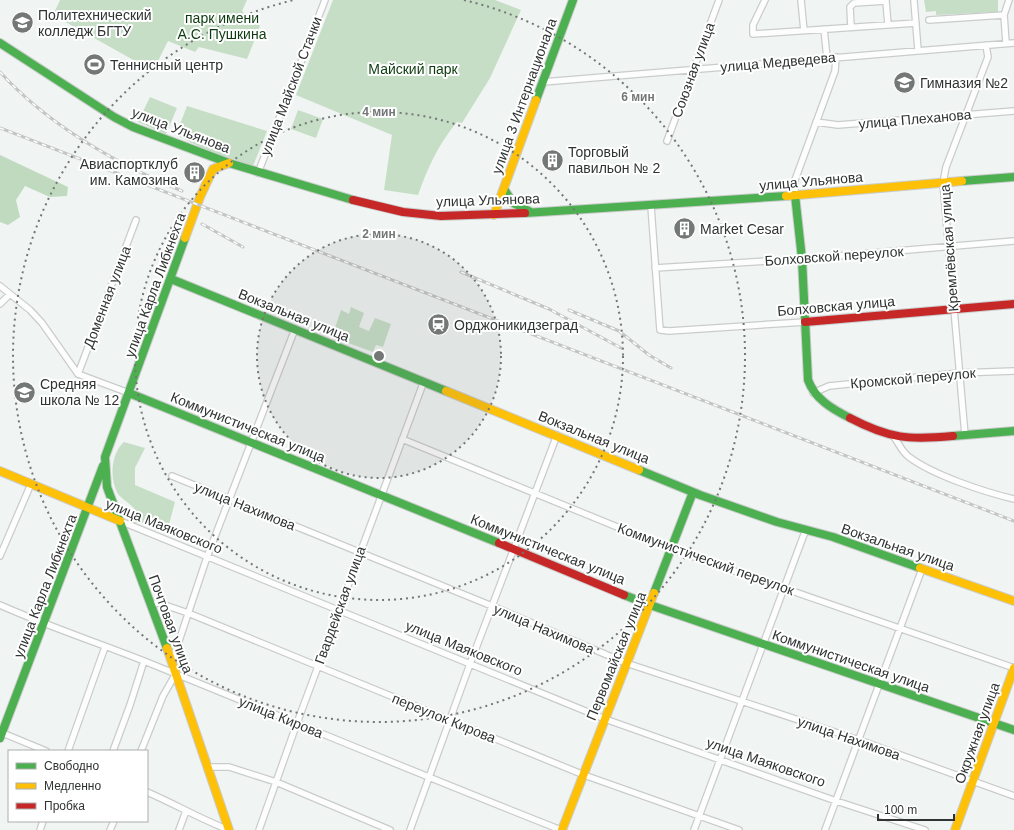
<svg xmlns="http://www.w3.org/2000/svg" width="1014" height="830" font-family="Helvetica,sans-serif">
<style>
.green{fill:#c6dec6}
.forest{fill:#bfdabf}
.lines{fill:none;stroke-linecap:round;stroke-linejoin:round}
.street-casing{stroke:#cacccc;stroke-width:8}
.fast-casing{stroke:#cacccc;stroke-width:10}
.slow-casing{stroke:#cacccc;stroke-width:10}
.jam-casing{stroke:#cacccc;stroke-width:10}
.street{stroke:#fdfdfd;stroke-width:5.5}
.fast{stroke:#4caf50;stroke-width:8}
.slow{stroke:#ffc107;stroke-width:8}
.jam{stroke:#c62828;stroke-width:8}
.rail-casing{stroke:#c3c4c4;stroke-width:3}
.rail{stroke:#fff;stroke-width:1.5;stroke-dasharray:4.5;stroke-linecap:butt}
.ring{fill:none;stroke:#737776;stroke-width:2;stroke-dasharray:2 4}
.labels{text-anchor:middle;stroke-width:4;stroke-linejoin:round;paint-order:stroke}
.poi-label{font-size:14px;fill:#303333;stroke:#fff;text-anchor:start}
.park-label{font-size:14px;fill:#0b3b0e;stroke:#fff}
.street-label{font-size:14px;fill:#303333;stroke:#fff}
.centre{fill:#737776;stroke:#fff;stroke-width:2}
.ring-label{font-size:12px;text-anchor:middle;font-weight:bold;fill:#737776;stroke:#fff;stroke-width:4;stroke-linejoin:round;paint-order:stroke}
</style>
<rect width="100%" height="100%" fill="#f0f4f3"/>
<path class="green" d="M60 0H247L242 11 260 26 247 59 199 47 195 52 168 41 153 71 53 15Z
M333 0H495L521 10 490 78 462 123 457 122C438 145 428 167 418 195L384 190 392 135 296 95Z
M924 0H998V12L936 15V11L926 12Z
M150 97 177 108 166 134 138 122Z
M187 106 267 131 253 166 202 148 176 135Z
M298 110 323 119 316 138 291 129Z
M351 307 364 313 359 327 369 331 375 318 391 324 383 347 376 345 373 352 332 337 341 310 349 314Z
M124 442 145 448 135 468V485L175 502 167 532C160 522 146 523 134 523L131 515 134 508C130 504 121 498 118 494 109 479 111 453 124 442Z"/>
<path class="forest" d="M0 155 68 187 67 196 50 197 25 186 16 200 20 217 8 225 0 222Z"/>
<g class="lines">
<defs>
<path id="street" d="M765 0 753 25V34L916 23
M801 0 804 31
M914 1 918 50
M929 20 1004 15
M851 27 850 7 854 3 886 1 888 25
M824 29 827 58
M1006 43 1004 15 1009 0
M543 82 1014 43
M816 122 838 125 1014 111
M667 141 719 0
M258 173 325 0
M795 195V180L835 71 836 57
M651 206 660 330 669 331 805 322
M655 268 802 259 1014 241
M0 286 30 310 42 323 78 374
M0 304 10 294
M78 374 136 220
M78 374 129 393
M813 393 829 386 959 373 1014 371
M965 435 943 183 946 167 988 57 986 45
M894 437C899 444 902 452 909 457 933 475 984 492 1014 499
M402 439 671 549 1014 668
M172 476 492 606 626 663 859 740 1014 796
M120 521 605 719 836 801 925 830
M0 556 31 484
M150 604 159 603 188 613 584 775 739 830
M0 605C47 626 96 642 144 661 283 717 421 775 561 830
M172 662 207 557 295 329
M0 732 46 751
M68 751 105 647
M113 751 130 705 144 661
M141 751 163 696 175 675
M207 767H229L276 782 390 830
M147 792C175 804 200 819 229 830
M40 830 43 821
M110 830 114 821
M179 830 186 811
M259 830 297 723 424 381
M410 830 470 664 557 435
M694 830 806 529
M825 830 922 569"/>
<path id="fast" d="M0 43 114 117 133 127 229 163 353 200
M536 100 573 0
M962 181 1014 177
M504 189 513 203 529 211
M795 195 802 259 808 380C815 399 832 409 850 418
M525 213 786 196
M171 279 446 391
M129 393 499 543
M953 436 1014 431
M639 470 700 495 777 522 833 537 920 568
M654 593 693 492
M624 595 650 605 1014 730
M167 648 107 487 105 457 185 238
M0 738 103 466"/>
<path id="slow" d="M786 196 962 181
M494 215 536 100
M185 238 200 197 213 169 229 163
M446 391 639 470
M0 471 120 521
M920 568 1014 601
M167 648 229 830
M562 830 654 593
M955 830 1014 668"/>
<path id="jam" d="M353 200 403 212 441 216 525 213
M805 322 1014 304
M850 418C890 439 909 440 953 436
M499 543 624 595"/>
</defs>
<use href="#street" class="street-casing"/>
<use href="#fast" class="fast-casing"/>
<use href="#slow" class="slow-casing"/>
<use href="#jam" class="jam-casing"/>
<use href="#street" class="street"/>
<use href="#fast" class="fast"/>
<use href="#slow" class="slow"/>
<use href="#jam" class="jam"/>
<defs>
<path id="rail" d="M0 72C49 126 115 163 182 191
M0 128 1014 521
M202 224 243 247
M461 272 549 309 621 348
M569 310 619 331 649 355 671 368"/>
</defs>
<use href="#rail" class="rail-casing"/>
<use href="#rail" class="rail"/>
</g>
<circle cx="379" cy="356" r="122" fill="#737776" fill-opacity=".12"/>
<g class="ring">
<circle cx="379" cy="356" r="122"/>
<circle cx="379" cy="356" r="244"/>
<path d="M464 0A366 366 0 1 1 294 0"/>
</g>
<defs>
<symbol id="university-disc" viewBox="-11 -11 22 22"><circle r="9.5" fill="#737776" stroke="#fff"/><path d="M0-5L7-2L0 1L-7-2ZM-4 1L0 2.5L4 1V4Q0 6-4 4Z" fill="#fff"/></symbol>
<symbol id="stadium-disc" viewBox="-11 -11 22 22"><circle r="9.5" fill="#737776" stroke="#fff"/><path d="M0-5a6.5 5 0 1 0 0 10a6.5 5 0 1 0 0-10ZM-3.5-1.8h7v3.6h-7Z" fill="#fff"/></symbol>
<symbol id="school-disc" viewBox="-11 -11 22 22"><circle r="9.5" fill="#737776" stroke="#fff"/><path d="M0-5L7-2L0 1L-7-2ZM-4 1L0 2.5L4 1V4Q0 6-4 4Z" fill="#fff"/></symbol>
<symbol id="building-disc" viewBox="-11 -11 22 22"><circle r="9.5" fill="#737776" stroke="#fff"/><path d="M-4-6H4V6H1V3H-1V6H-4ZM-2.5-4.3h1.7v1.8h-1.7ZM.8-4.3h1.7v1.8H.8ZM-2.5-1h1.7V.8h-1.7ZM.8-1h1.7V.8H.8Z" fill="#fff"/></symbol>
<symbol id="station-disc" viewBox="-11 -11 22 22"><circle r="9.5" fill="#737776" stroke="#fff"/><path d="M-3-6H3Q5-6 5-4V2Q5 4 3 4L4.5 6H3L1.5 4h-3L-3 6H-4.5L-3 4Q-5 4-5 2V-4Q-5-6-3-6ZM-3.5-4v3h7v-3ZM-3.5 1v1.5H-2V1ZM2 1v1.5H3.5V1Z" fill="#fff"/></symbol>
</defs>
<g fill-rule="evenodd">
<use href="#university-disc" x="10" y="10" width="25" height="25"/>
<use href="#stadium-disc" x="82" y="52" width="25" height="25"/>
<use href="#school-disc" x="892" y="70" width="25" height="25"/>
<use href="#building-disc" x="540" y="148" width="25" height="25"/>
<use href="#building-disc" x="182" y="160" width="25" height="25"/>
<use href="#building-disc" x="672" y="216" width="25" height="25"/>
<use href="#station-disc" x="426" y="312" width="25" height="25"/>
<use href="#school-disc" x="12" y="380" width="25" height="25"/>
</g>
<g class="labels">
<g class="poi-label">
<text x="38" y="20">Политехнический<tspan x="38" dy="16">колледж БГТУ</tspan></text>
<text x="110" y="70">Теннисный центр</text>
<text x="920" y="88">Гимназия №2</text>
<text x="568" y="157">Торговый<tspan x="568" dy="16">павильон № 2</tspan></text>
<text x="178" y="169" text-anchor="end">Авиаспортклуб<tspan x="178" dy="16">им. Камозина</tspan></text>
<text x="700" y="234">Market Cesar</text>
<text x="454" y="330">Орджоникидзеград</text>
<text x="40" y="389">Средняя<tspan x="40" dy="16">школа № 12</tspan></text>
</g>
<g class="park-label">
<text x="222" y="23">парк имени<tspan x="222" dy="16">А.С. Пушкина</tspan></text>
<text x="413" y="74">Майский парк</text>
</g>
<g class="street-label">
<text transform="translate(778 62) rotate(-5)" y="5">улица Медведева</text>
<text transform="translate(693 70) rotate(-70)" y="5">Союзная улица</text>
<text transform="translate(291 86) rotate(-69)" y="5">улица Майской Стачки</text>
<text transform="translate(524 96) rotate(-70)" y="5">улица 3 Интернационала</text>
<text transform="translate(915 119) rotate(-5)" y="5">улица Плеханова</text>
<text transform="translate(181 130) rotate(21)" y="5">улица Ульянова</text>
<text transform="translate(811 181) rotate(-5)" y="5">улица Ульянова</text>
<text transform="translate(488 200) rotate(-2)" y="5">улица Ульянова</text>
<text transform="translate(949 248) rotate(-94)" y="5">Кремлёвская улица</text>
<text transform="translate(834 256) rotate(-4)" y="5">Болховской переулок</text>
<text transform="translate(155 285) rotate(-70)" y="5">улица Карла Либкнехта</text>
<text transform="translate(107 297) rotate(-69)" y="5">Доменная улица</text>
<text transform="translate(836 306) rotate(-5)" y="5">Болховская улица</text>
<text transform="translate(294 315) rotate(22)" y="5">Вокзальная улица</text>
<text transform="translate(913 378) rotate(-5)" y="5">Кромской переулок</text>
<text transform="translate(248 427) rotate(22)" y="5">Коммунистическая улица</text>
<text transform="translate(594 437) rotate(22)" y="5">Вокзальная улица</text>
<text transform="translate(245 506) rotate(22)" y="5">улица Нахимова</text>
<text transform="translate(164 526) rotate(22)" y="5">улица Маяковского</text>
<text transform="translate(898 547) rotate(19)" y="5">Вокзальная улица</text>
<text transform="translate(548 549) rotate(22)" y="5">Коммунистическая улица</text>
<text transform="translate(706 559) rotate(20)" y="5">Коммунистический переулок</text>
<text transform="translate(45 586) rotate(-69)" y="5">улица Карла Либкнехта</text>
<text transform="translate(340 605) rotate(-70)" y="5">Гвардейская улица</text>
<text transform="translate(171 624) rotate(70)" y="5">Почтовая улица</text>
<text transform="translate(544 629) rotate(23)" y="5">улица Нахимова</text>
<text transform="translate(464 648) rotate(22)" y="5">улица Маяковского</text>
<text transform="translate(616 656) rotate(-68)" y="5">Первомайская улица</text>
<text transform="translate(851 661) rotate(19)" y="5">Коммунистическая улица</text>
<text transform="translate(281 717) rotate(22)" y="5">улица Кирова</text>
<text transform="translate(444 718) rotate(22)" y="5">переулок Кирова</text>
<text transform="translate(977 733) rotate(-70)" y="5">Окружная улица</text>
<text transform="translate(849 738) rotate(19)" y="5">улица Нахимова</text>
<text transform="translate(766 762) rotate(19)" y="5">улица Маяковского</text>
</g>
</g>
<circle cx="379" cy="356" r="6" class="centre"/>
<g class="ring-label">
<text x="638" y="101">6 мин</text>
<text x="379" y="116">4 мин</text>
<text x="379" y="238">2 мин</text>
</g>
<rect x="8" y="750" width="140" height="72" fill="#ffffff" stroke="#acadad"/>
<rect x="16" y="763" width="20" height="6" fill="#4caf50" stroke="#acadad"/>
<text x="44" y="770" font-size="12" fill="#303333">Свободно</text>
<rect x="16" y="783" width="20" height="6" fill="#ffc107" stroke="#acadad"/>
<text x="44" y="790" font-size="12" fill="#303333">Медленно</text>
<rect x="16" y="803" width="20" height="6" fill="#c62828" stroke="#acadad"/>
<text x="44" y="810" font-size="12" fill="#303333">Пробка</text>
<path d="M878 814v6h76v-6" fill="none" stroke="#303333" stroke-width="2"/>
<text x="884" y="814" font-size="12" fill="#303333" stroke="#ffffff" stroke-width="3" paint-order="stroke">100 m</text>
</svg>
